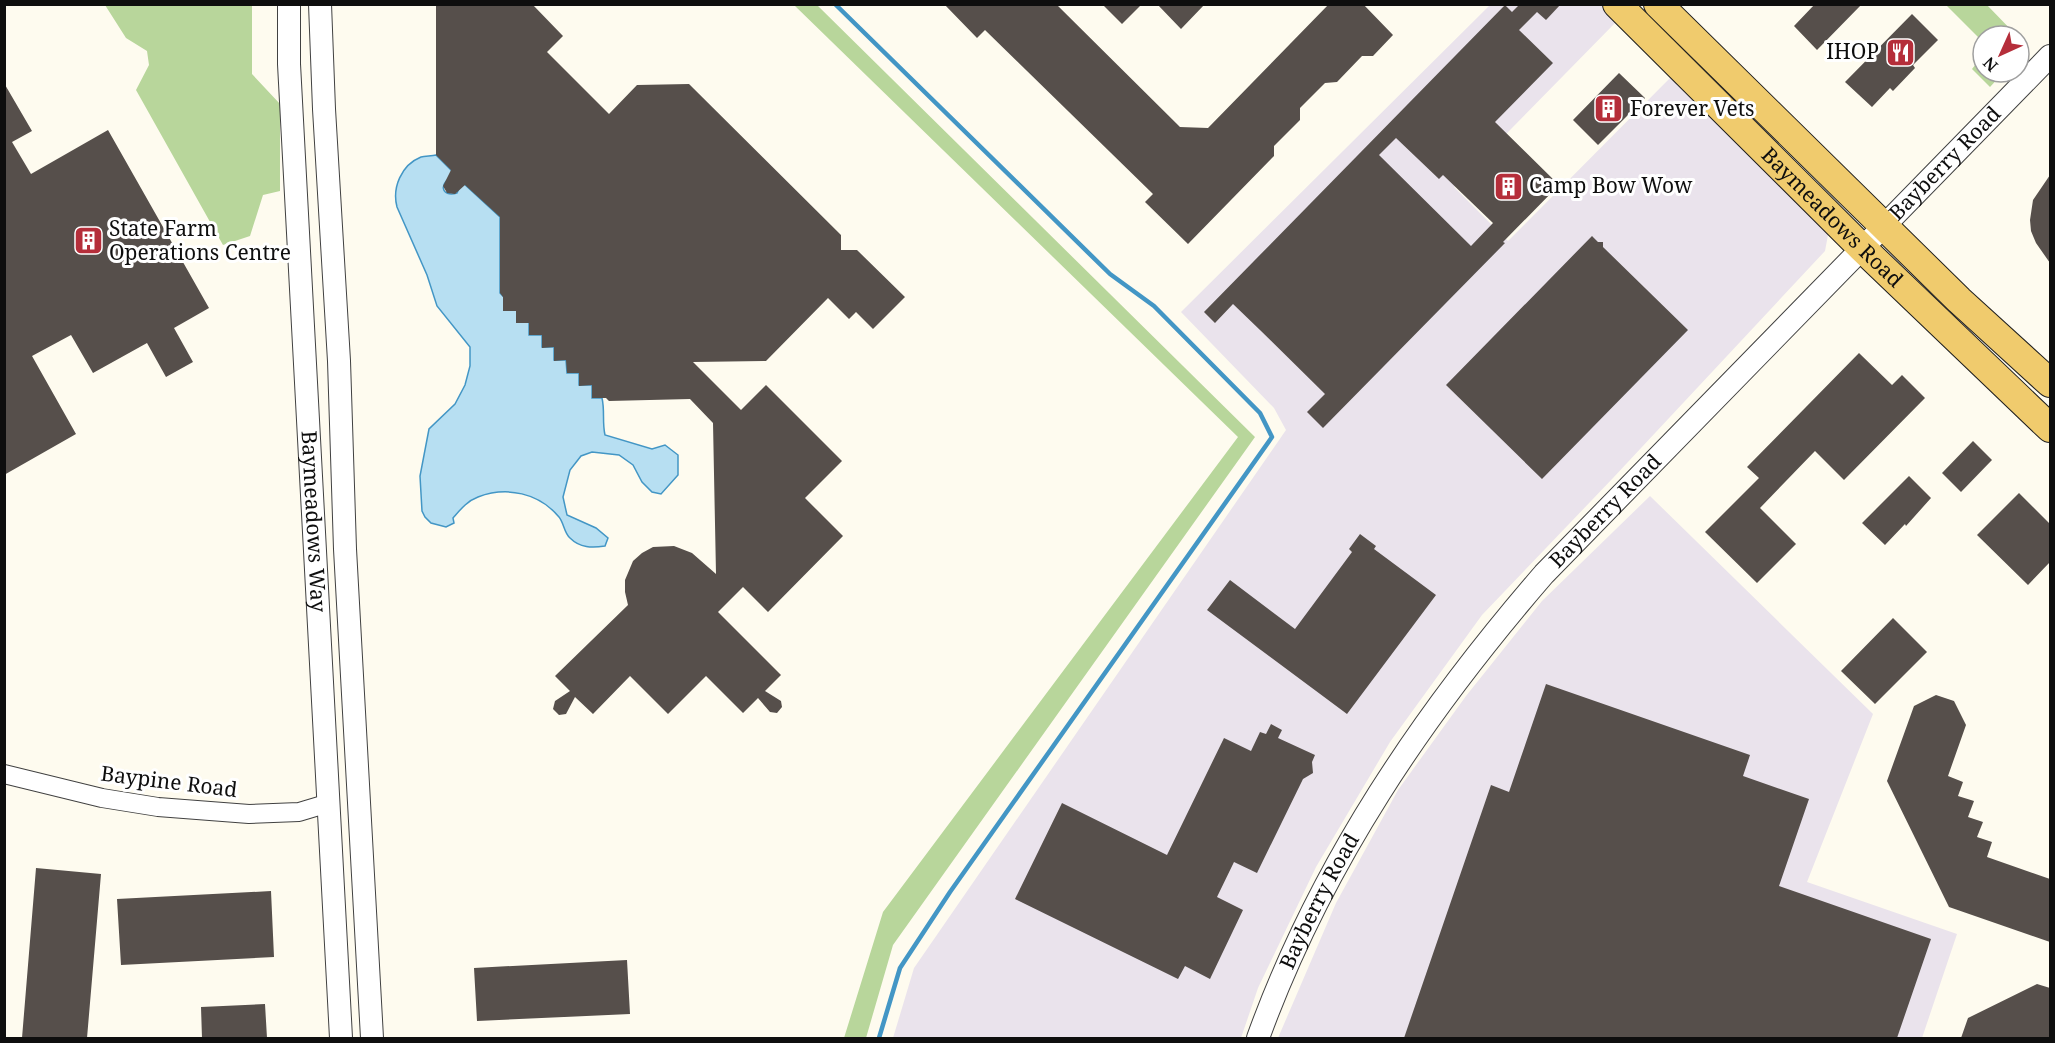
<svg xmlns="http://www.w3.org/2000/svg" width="2055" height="1043" font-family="'Noto Serif',serif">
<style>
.industrial{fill:#eae3ec}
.forest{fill:#b8d69b}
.water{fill:#b7dff2;stroke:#4396c5;stroke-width:1.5}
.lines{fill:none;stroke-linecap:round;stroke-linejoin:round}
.stream{stroke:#4396c5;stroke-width:4.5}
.building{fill:#564f4b;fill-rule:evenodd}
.minor-casing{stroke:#414141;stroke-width:20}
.tertiary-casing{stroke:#414141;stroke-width:24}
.primary-casing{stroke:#1f1f1f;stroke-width:30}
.minor{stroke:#fff;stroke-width:18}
.tertiary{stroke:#fff;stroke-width:22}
.primary{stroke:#f0cb6d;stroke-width:28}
.labels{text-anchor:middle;stroke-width:6;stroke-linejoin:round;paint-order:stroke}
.poi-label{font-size:21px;fill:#0e0e0e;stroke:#fff;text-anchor:start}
.street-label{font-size:21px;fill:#0e0e0e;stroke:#fff}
</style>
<rect width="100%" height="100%" fill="#fefbef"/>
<path class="industrial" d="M1490 5H1601L1617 21 1454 187 1508 241 1673 75 1827 227 1828 235 1825 251 1613 478 1482 615 1390 742 1316 867 1258 988 1241 1038H893L914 968 1286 430 1274 408 1181 312Z
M1650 496 1873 714 1807 882 1957 934 1922 1038H1278L1336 903 1398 790 1466 696 1542 601Z"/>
<path class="forest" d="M105 5H252V74L280 104V191L263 195 250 236 223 245 136 90 149 65 147 51 126 38Z
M794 5H817L1255 437 893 945 866 1038H844L883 912 1238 437Z
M1946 5H1987L2017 36H1983V42Z
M1983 55V72H2004L1990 87 1972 69Z"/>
<path class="water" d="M436 155 456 175C437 182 441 198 457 193L462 182 500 217V293L529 323V335H542V347H554V360H566L567 373H579V385H592V398H602C605 411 602 422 605 435L652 449 665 445 678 455V475L661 494 652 492 642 482 633 465 619 455 592 452 581 456 570 470 563 497 567 515 596 528 608 538 605 546C592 548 580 548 570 538 564 533 564 523 559 517 539 493 507 486 478 497 467 501 460 510 453 518L454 523 446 527 431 523 425 517 422 511 420 476 429 429 455 404 465 385 470 366V347L437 306 427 275 397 207C392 188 401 165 421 157 425 156 432 156 436 155Z"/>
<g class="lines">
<path class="stream" d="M835 4 1110 274 1154 306 1260 413 1272 437 950 892 900 968 879 1038"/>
</g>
<path class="building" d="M436 4H532L563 36 547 52 609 114 637 85 689 84 841 235V250H857L905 297 873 329 856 312 849 319 828 298 766 361 693 362 741 410 766 385 842 461 805 498 843 536 768 612 743 587 718 612 781 675 765 691 781 701 782 707 777 713 770 712 758 698 743 713 706 676 668 714 630 676 593 714 575 697 566 714 559 715 553 709 555 701 570 691 555 676 628 605 625 592V580L633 561 642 553 653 547 674 546 692 553 716 574 713 423 690 399 609 401 606 398H592V385L579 386V373H567L566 360 554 361V347L542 348V335H529V323H516V311H503V297L500 293V217L465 185 455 194 447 193 443 186 451 170 436 155Z
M944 4H1056L1180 127 1208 128 1329 4H1363L1393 35 1373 56H1362L1337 82 1325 83 1300 108V120L1274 146V156L1188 244 1145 202 1153 194 985 30 977 38Z
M1102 4H1142L1122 24Z
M1157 4H1205L1181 29Z
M1520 4H1561L1546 20 1537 12 1519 30 1553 63 1495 122 1559 185 1503 242 1505 243 1323 428 1307 412 1325 394 1260 330 1233 304 1215 323 1204 312 1505 5 1512 12ZM1396 138 1439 179 1443 175 1493 223 1471 246 1379 155Z
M1815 4H1862L1817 50 1794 26Z
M1912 14 1938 40 1913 65 1915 68 1893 91 1890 88 1872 107 1845 82Z
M1619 73 1645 98 1598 145 1573 120Z
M4 83 32 131 12 142 31 174 108 130 209 308 174 328 193 362 166 377 147 343 93 373 71 335 32 356 76 434 4 475Z
M2050 175V263L2036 243 2031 231 2030 220 2033 200Z
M1592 236 1598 242H1603V247L1688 330 1542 479 1446 385Z
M1859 353 1892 385 1902 375 1925 398 1844 480 1815 451 1760 508 1796 544 1757 583 1705 532 1759 478 1747 467Z
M1973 441 1992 460 1961 492 1942 473Z
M1909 476 1931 498 1906 526 1905 524 1885 545 1862 523Z
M2019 493 2050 524V562L2028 585 1977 535Z
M1360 534 1376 546 1374 549 1436 595 1347 714 1207 610 1230 580 1295 629 1352 552 1349 549Z
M1893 618 1927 652 1875 704 1841 671Z
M1546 684 1750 755 1743 776 1809 799 1779 886 1931 939 1897 1038H1404L1491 785 1509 792Z
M1936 695 1954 701 1966 725 1948 776 1963 782 1958 796 1974 801 1968 817 1983 822 1977 837 1992 842 1987 857 2050 879V942L1949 907 1887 781 1914 706Z
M1271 724 1282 730 1278 738 1315 755 1312 762 1313 773 1303 779 1257 873 1234 862 1217 897 1243 910 1210 979 1185 966 1178 979 1015 899 1062 803 1167 855 1224 738 1251 751 1260 732 1266 734Z
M36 868 101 874 87 1038H22Z
M271 891 274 957 121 965 117 899Z
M627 960 630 1014 477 1021 474 968Z
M2037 984 2050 988V1038H1961L1968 1018Z
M265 1004 267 1038H202L201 1007Z"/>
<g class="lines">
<defs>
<path id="minor" d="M4 774 102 798 158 807 249 814 299 812 329 803"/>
<g id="tertiary">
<path id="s1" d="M289 4V64L341 1038"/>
<path d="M320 4 324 109 339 361 345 549 372 1038"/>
<path id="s2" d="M1258 1038C1321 864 1423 714 1544 574L2050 56"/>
</g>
<g id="primary">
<path id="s3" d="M1617 4 1862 248 2050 428"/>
<path d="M1658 4 1959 300 2050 383"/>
</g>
</defs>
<use href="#minor" class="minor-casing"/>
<use href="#tertiary" class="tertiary-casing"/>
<use href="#primary" class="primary-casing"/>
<use href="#minor" class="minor"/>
<use href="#tertiary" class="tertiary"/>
<use href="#primary" class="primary"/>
</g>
<defs>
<symbol id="restaurant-square" viewBox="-11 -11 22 22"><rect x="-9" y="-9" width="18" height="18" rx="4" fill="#b52e3a" stroke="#fff"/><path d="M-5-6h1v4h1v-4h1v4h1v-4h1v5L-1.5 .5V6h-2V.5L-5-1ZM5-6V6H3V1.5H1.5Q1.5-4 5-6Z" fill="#fff"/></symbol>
<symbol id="building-square" viewBox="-11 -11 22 22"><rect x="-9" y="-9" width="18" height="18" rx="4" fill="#b52e3a" stroke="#fff"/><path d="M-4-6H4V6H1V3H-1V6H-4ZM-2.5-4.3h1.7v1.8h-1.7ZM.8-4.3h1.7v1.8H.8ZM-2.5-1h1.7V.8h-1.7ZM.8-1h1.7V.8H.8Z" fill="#fff"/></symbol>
</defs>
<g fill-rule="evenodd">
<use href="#restaurant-square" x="1884" y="36" width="33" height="33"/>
<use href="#building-square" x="1592" y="92" width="33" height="33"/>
<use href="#building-square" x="1492" y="170" width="33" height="33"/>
<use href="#building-square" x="72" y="224" width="33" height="33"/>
</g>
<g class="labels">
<g class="poi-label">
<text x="1879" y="59" text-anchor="end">IHOP</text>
<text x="1630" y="116">Forever Vets</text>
<text x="1529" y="193">Camp Bow Wow</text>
<text x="109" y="236">State Farm<tspan x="109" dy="24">Operations Centre</tspan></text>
</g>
<g class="street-label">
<text dy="7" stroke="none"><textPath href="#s2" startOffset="1122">Bayberry Road</textPath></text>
<text dy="7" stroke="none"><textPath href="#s3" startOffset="303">Baymeadows Road</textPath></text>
<text dy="7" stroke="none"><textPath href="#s2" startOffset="636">Bayberry Road</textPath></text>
<text dy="7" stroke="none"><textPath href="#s1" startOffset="518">Baymeadows Way</textPath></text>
<text transform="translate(169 782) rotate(7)" y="7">Baypine Road</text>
<text dy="7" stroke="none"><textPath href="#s2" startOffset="150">Bayberry Road</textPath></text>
</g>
</g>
<rect width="2055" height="1043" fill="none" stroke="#0e0e0e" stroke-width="12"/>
<g transform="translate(2001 54) rotate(225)"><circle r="28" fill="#ffffff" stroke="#9f9f9f" stroke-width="1.5"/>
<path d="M0-4.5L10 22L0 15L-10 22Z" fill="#b52e3a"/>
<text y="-9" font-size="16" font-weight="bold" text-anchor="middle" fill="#0e0e0e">N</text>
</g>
</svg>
